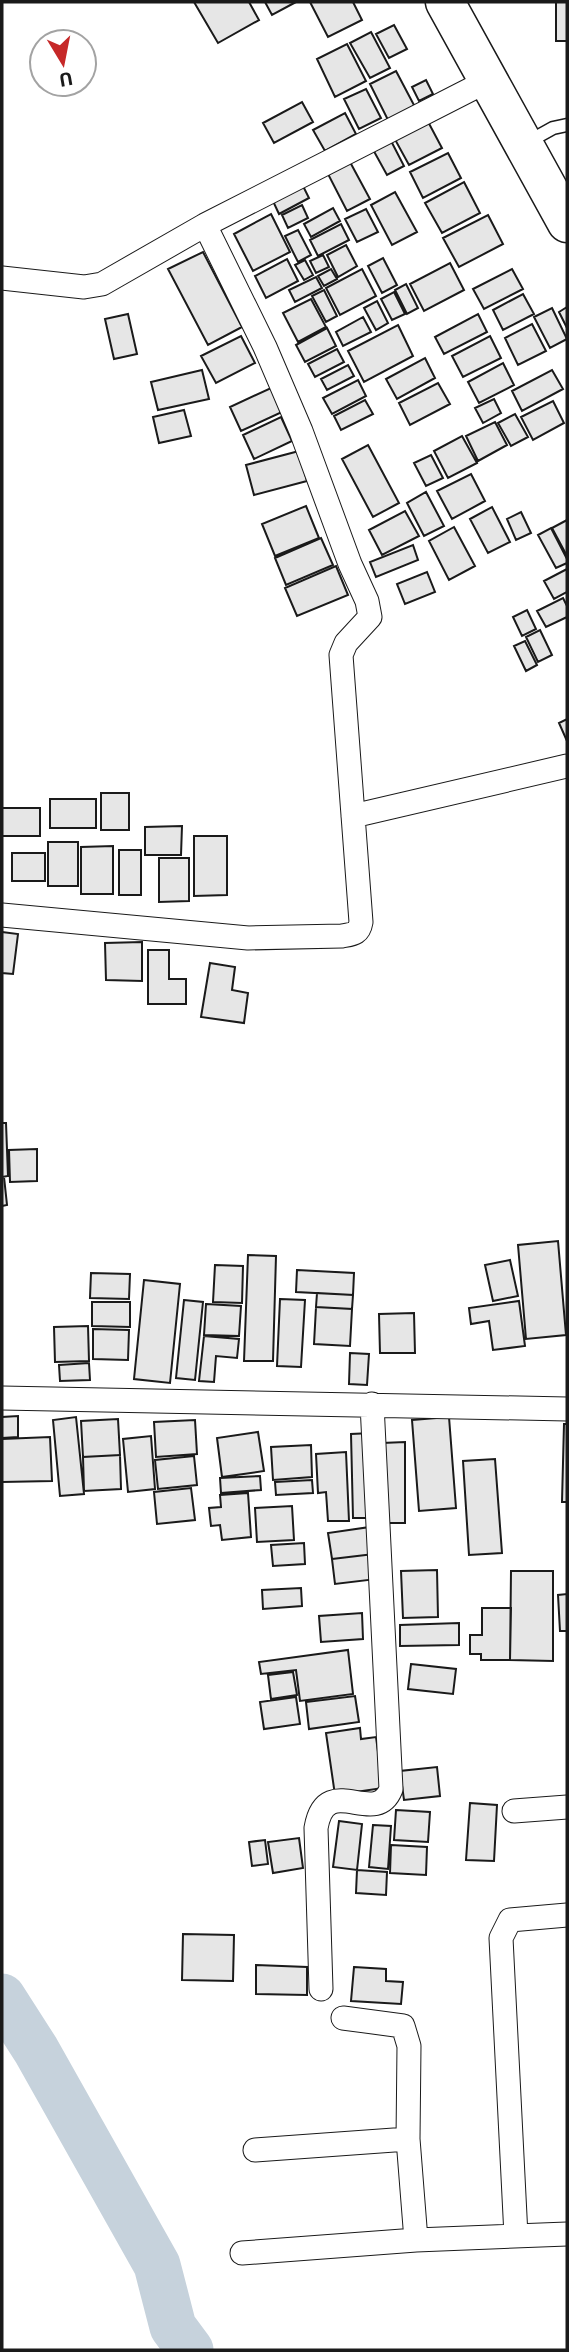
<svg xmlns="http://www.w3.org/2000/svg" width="569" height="2352" font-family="'Exo 2',sans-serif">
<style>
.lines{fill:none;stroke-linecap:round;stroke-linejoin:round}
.river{stroke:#c6d2dc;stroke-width:47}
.building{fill:#e6e6e6;stroke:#1a1a1a;stroke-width:2}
.service-casing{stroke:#1a1a1a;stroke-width:15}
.minor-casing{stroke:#1a1a1a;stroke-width:25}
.trunk-casing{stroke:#1a1a1a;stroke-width:41}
.service{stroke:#fff;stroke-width:12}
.minor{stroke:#fff;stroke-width:23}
.trunk{stroke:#fff;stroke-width:38}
</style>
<rect width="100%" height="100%" fill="#fff"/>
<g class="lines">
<path class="river" d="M2 1997 36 2050 157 2265 173 2327 190 2350"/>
</g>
<path class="building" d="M194 2H249L259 20 218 43Z
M265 2H296L272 15Z
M310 2H353L362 20 328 37Z
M556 2H567V41H556Z
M394 25 407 49 389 58 376 34Z
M371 32 390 68 370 78 350 43Z
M347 44 366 81 335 97 317 59Z
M396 71 415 107 388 120 370 84Z
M426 80 433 94 419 101 412 87Z
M366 89 381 118 359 129 344 99Z
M302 102 313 122 274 143 263 123Z
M345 113 356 134 325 151 313 130Z
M425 116 442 148 409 165 392 134Z
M389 137 404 166 387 175 371 146Z
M448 153 461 178 423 198 410 172Z
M350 162 370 199 347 211 328 174Z
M464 182 480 213 442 233 425 203Z
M302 184 309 198 279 214 272 199Z
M395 192 417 232 392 245 371 205Z
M302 205 308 218 288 228 282 215Z
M333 208 340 221 311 237 304 224Z
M366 209 378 232 357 242 345 219Z
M271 214 290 252 253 271 234 234Z
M488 215 503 244 459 267 443 238Z
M341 224 349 240 318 256 310 240Z
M298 230 311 255 298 262 285 236Z
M346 245 357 266 338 277 327 255Z
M203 252 242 327 208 345 168 269Z
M323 255 329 267 316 273 310 261Z
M383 258 397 285 382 293 368 266Z
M287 259 298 281 266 298 255 276Z
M305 260 313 275 304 280 295 265Z
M450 263 464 290 424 311 410 284Z
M331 269 337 279 324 286 318 276Z
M362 269 376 296 340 315 326 288Z
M512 269 523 289 484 309 473 289Z
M316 277 322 288 295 302 289 290Z
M406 284 418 308 407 314 395 290Z
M324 290 337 316 326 322 312 296Z
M394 292 405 314 392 320 381 299Z
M523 294 534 314 503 330 493 310Z
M311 299 326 327 298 342 283 313Z
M377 301 388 323 376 330 364 308Z
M567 307V328L559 312Z
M552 308 567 339 550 348 534 317Z
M128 314 137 354 114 359 105 319Z
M478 314 487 332 444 354 435 337Z
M363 317 371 332 343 346 336 332Z
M532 324 546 351 518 365 505 338Z
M398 325 413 356 364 382 348 351Z
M327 328 336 346 305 362 296 345Z
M241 336 255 363 216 383 201 356Z
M490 336 501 358 463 377 452 356Z
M337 349 344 362 315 377 308 364Z
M425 358 435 378 397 399 386 379Z
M503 363 514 385 479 403 468 382Z
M348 365 354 376 327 390 321 379Z
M202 370 209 399 158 410 151 382Z
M552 370 563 389 522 411 512 391Z
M358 380 366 396 332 414 323 398Z
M438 383 450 404 410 425 399 403Z
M271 388 282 412 241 431 230 407Z
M494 399 501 413 483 423 475 408Z
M365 400 373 414 341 430 334 416Z
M553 401 564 423 533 440 521 417Z
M184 410 191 436 159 443 153 417Z
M515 414 528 437 511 446 498 423Z
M281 417 292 441 254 459 243 435Z
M495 422 507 445 478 461 466 436Z
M462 436 477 463 448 478 434 451Z
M368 445 399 503 373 517 342 459Z
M299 451 307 481 254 495 246 465Z
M431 455 443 478 426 486 414 463Z
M471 474 485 501 452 519 437 491Z
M426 492 444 526 424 536 407 503Z
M306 506 319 538 275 556 262 524Z
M492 507 510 542 488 553 470 519Z
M405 511 419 536 382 555 369 530Z
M521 512 531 533 516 540 507 519Z
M567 520V556L552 528Z
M454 527 475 566 449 580 429 541Z
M551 528 567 559V563L556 568 538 535Z
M321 538 333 565 286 585 275 558Z
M413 545 418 560 376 577 370 562Z
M336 566 348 595 297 616 285 588Z
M567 569V592L554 599 544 581Z
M427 572 435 592 405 604 397 584Z
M563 598 567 606V617L546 627 537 611Z
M527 610 536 629 522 636 513 617Z
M540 630 552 655 538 662 526 637Z
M525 641 537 665 526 671 514 646Z
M567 719V741L559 723Z
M101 793H129V830H101Z
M50 799H96V828H50Z
M2 808H40V836H2Z
M182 826 181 855H145V827Z
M194 836H227V895L194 896Z
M48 842H78V886H48Z
M113 846V894H81V847Z
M119 850H141V895H119Z
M12 853H45V881H12Z
M159 858H189V901L159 902Z
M2 932 18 934 13 974 2 973Z
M142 942V981L106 980 105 943Z
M148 950H169V979H186V1004H148Z
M210 963 235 967 232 990 248 993 244 1023 201 1017Z
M2 1123H6L8 1176 2 1177Z
M37 1149V1181L10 1182 9 1150Z
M2 1177H4L7 1205 2 1206Z
M558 1241 566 1335 526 1339 518 1245Z
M248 1255 276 1256 273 1361H244Z
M510 1260 518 1296 493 1301 485 1265Z
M215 1265 243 1266 242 1303 213 1302Z
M297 1270 354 1273 353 1295 296 1292Z
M91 1273 130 1274 129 1299 90 1298Z
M144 1280 180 1284 170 1383 134 1379Z
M317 1293 353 1295 352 1309 316 1307Z
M280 1299 305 1300 301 1367 277 1366Z
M184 1300 203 1302 195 1380 176 1378Z
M519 1301 525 1346 493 1350 489 1321 471 1324 469 1308Z
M92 1302H130V1327L92 1326Z
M206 1304 241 1306 239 1336 204 1335Z
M316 1307 352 1309 350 1346 314 1344Z
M414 1313 415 1353H380L379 1314Z
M88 1326 89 1361 55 1362 54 1327Z
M93 1329 129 1330 128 1360 93 1359Z
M204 1336 239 1339 237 1358 216 1356 214 1382 199 1381Z
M350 1353 369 1354 367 1385 349 1384Z
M89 1363 90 1380 60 1381 59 1365Z
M18 1416V1437L2 1438V1417Z
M76 1417 84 1494 60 1496 53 1420Z
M449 1417 456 1508 419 1511 412 1420Z
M118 1419 120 1455 83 1457 81 1421Z
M195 1420 197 1454 156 1457 154 1422Z
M564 1424H567V1502H562Z
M258 1432 264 1471 222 1477 217 1438Z
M372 1433 373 1518H353L351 1434Z
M151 1436 155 1489 128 1492 123 1439Z
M50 1437 52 1481 2 1482V1439Z
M405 1442V1523H383L382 1443Z
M311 1445 312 1477 273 1480 271 1447Z
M346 1452 349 1521H328L326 1492 318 1493 316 1454Z
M120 1455 121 1489 84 1491 83 1457Z
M194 1456 197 1485 158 1489 155 1460Z
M495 1459 502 1553 469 1555 463 1461Z
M260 1476 261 1490 221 1493 220 1478Z
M312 1480 313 1493 276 1495 275 1482Z
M191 1488 195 1520 157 1524 154 1492Z
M248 1493 251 1537 222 1540 220 1525 211 1526 209 1508 221 1507 220 1495Z
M292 1506 294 1540 257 1542 255 1508Z
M370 1527 374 1554 332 1559 328 1533Z
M304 1543 305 1564 273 1566 271 1545Z
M374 1554 377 1579 335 1584 332 1559Z
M437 1570 438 1617 403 1618 401 1571Z
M511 1571H553V1661L510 1660Z
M301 1588 302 1606 263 1609 262 1590Z
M567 1594V1631H560L558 1595Z
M482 1608H511L510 1660H481V1654H470V1635H482Z
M362 1613 363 1639 321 1642 319 1616Z
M459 1623V1645L400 1646V1625Z
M348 1650 353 1694 300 1701 296 1670 261 1674 259 1662Z
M411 1664 456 1669 453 1694 408 1689Z
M293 1672 297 1695 271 1699 268 1675Z
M355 1696 359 1722 309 1729 306 1702Z
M296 1697 300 1724 264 1729 260 1702Z
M360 1728 361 1739 376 1737 383 1788 335 1795 326 1733Z
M437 1767 440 1796 404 1800 400 1771Z
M470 1803 497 1805 494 1861 466 1860Z
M396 1810 430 1812 428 1842 394 1840Z
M339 1821 362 1824 357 1870 333 1867Z
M373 1825 391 1826 388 1869 369 1867Z
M299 1838 303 1868 273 1873 268 1842Z
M265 1840 268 1864 252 1866 249 1842Z
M391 1845 427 1847 426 1875 390 1873Z
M357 1870 387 1872 386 1895 356 1893Z
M183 1934 234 1935 233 1981 182 1980Z
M256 1965 307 1967V1995L256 1994Z
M354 1967 386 1969V1981L403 1982 401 2004 351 2001Z"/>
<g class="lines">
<defs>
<path id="service" d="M526 143 553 128 567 125"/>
<path id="minor" d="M2 278 84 287 102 284 205 225 489 80
M353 816 567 766
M2 915 248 938 342 936C353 934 359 934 361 922L341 655 346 643 370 617 367 601 350 564 301 431 265 347 205 225
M2 1398 567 1409
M514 1811 567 1807
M321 1989 316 1828C326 1770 375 1829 391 1789L372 1404
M343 2018 403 2026 409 2046 408 2139
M255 2150 408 2139 416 2240
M516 2236 501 1938 510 1920 567 1915
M242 2253 416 2240 567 2234"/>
<path id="trunk" d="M445 2 567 223"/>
</defs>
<use href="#service" class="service-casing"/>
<use href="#minor" class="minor-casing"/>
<use href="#trunk" class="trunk-casing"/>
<use href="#service" class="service"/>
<use href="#minor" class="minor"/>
<use href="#trunk" class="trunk"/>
</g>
<rect width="569" height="2352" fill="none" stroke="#1a1a1a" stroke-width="7"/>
<g transform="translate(63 63) rotate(170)"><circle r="33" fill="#ffffff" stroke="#a3a3a3" stroke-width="2"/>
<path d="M0-5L12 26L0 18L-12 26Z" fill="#c62828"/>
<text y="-10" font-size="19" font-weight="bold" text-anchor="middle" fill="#1a1a1a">U</text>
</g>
</svg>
